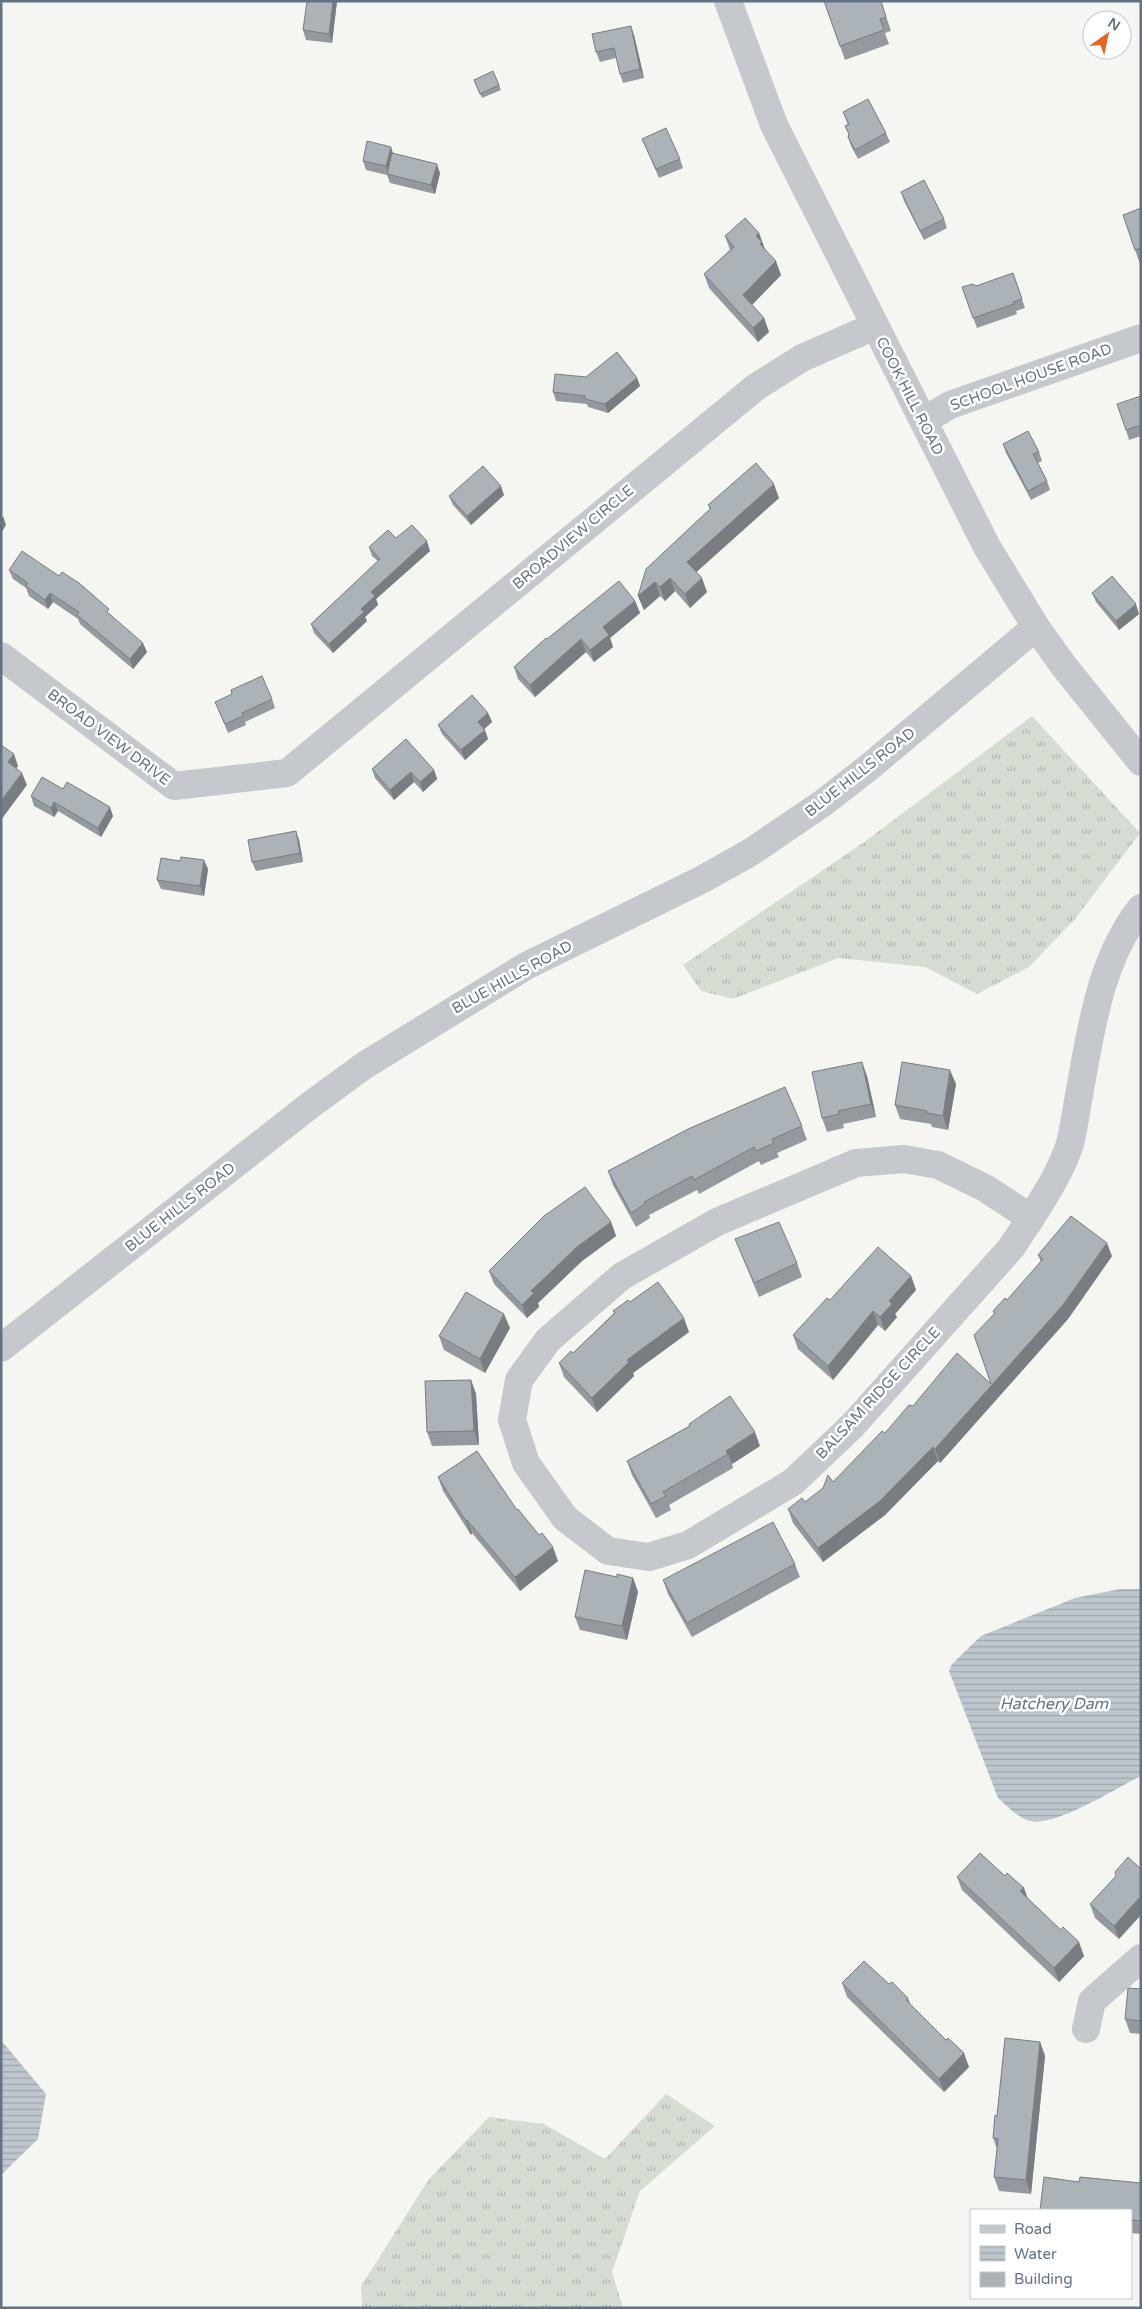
<svg xmlns="http://www.w3.org/2000/svg" width="1142" height="2309" font-family="'Varela Round',sans-serif">
<style>
.grass{fill:url(#grass-tufts)}
.water{fill:url(#water-rules)}
.lines{fill:none;stroke-linecap:round;stroke-linejoin:round}
.minor{stroke:#c5c8cc;stroke-width:28}
.wall{fill:#93999e}
.shaded-wall{fill:#787d81}
.building{fill:#abb2b8;stroke:#787d81}
.labels{text-anchor:middle;stroke-width:5;stroke-linejoin:round;paint-order:stroke}
.street-label{font-size:15px;fill:#637284;stroke:#fff}
.water-label{font-size:16px;font-style:italic;fill:#5f7481;stroke:#fff}
</style>
<defs>
<pattern id="grass-tufts" width="24" height="20" patternUnits="userSpaceOnUse" patternTransform="scale(1.25)"><rect width="24" height="20" fill="#d5ddd3"/><path d="M3 7l-1-3M5 7V3M7 7l1-3M15 17l-1-3M17 17v-4M19 17l1-3" fill="none" stroke="#b0b8b1"/></pattern>
<pattern id="water-rules" width="6" height="5" patternUnits="userSpaceOnUse" patternTransform="scale(1.25)"><rect width="6" height="5" fill="#bec7ce"/><path d="M0 2.5h6" fill="none" stroke="#9ea6ad"/></pattern>
</defs>
<rect width="100%" height="100%" fill="#f5f6f2"/>
<path class="grass" d="M1032 716 1140 833 1075 919 1029 967 977 994 925 967 838 958 733 999 701 991 683 965 863 843Z
M666 2094 715 2126 640 2191 612 2272 623 2308H362L361 2286 429 2179 489 2117 544 2124 605 2159Z"/>
<path class="water" d="M1120 1589H1141V1776C1116 1788 1056 1827 1030 1821 1018 1818 1007 1806 998 1798L949 1671 952 1664 981 1636 1075 1598Z
M1 2040 46 2094 38 2139 1 2175Z"/>
<g class="lines">
<path class="minor" d="M728 1 774 125 987 547 1036 627 1063 665 1141 762
M923 421 950 405 1141 338
M1 656 174 786 287 773 756 387 802 358 875 326
M904 1159 938 1165 985 1188 1031 1218 1011 1248 853 1425 793 1482 688 1545 649 1557 608 1551 565 1518 526 1463 512 1420 519 1380 548 1340 622 1276 717 1222 856 1163Z
M1031 1218C1046 1194 1061 1171 1070 1144 1074 1128 1076 1111 1079 1095 1091 1031 1099 961 1141 908
M1 1348 309 1106 365 1065 526 966 703 879 751 852 823 803 868 768 1036 627
M1086 2029 1092 2001 1141 1958"/>
</g>
<path class="wall" d="M337 1 332 43 306 40 303 30Z
M824 1H881L891 31 885 33 889 44 845 60Z
M634 35 644 78 623 83 620 74 616 58 600 62 596 52Z
M474 80 499 85 501 90 482 98Z
M843 112 886 133 890 142 858 159 851 146 848 137 849 135 845 126 848 125Z
M642 139 680 159 683 168 659 178Z
M393 153 440 173 435 194 390 183 387 175 366 170 363 161Z
M901 192 944 219 947 228 924 240 904 201Z
M1141 208V264H1140L1135 250Z
M759 233 765 249 781 275 752 305 764 318 769 332 758 342 709 288 704 274 730 250 725 236Z
M1013 273 1025 308 1016 311 1017 314 977 328 962 287 976 286Z
M586 377 637 378 640 386 608 413 588 407 587 404 556 401 553 392Z
M1141 396V436L1129 440 1126 430Z
M1003 444 1039 452 1042 461 1038 463 1047 481 1050 490 1031 500 1006 453Z
M504 495 471 525 453 505 449 496Z
M779 498 696 572 707 592 690 608 675 591 665 601 660 596 644 610 638 596 710 510 708 505Z
M396 538 430 551 376 599 378 605 365 617 367 621 333 653 314 633 311 624 378 561 372 556 369 547Z
M9 570 111 615 147 652 133 669 80 624 78 619 53 602 48 609 29 596 26 588 13 579Z
M1092 593 1139 614 1119 630 1096 602Z
M635 601 640 613 610 638 613 647 594 662 586 652 535 697 518 679 514 667 547 639Z
M272 699 275 708 245 722 246 725 228 733 215 702Z
M488 713 492 722 484 729 488 739 465 760 442 734 438 725Z
M372 769 434 770 437 779 423 792 414 782 394 800 375 778Z
M63 789 113 816 101 837 58 811 54 817 34 806 31 796Z
M296 831 299 840 303 862 256 871 252 862Z
M208 869 204 896 161 889 157 880Z
M867 1076 876 1117 843 1124 844 1128 827 1132 822 1118Z
M956 1084 948 1130 932 1127 931 1124 900 1119 895 1105Z
M802 1126 807 1140 777 1153 779 1157 761 1165 759 1161 699 1194 697 1190 649 1215 650 1218 636 1227 613 1185 608 1171Z
M611 1222 616 1236 582 1261 538 1303 539 1307 527 1318 494 1284 489 1271Z
M735 1239 797 1263 802 1277 759 1297Z
M1038 1255 1112 1256 1068 1319 940 1463 938 1461 885 1515 823 1562 793 1523 788 1509 805 1502 833 1482 885 1433 913 1406 991 1384 994 1314 993 1311 1007 1300 1041 1262Z
M911 1276 916 1290 895 1314 897 1317 885 1331 878 1325 833 1380 798 1349 793 1335 830 1300Z
M630 1302 689 1332 633 1373 634 1376 597 1412 564 1377 559 1363 573 1353 614 1313 613 1311Z
M510 1328 485 1373 444 1350 439 1336Z
M471 1380 476 1394 479 1445 432 1446 427 1432Z
M689 1424 760 1446 732 1464 733 1468 669 1505 671 1510 656 1518 632 1475 627 1461 689 1426Z
M438 1477 517 1510 558 1561 520 1591 472 1533 471 1535 443 1491Z
M795 1564 800 1577 692 1637 668 1594 663 1580Z
M617 1577 633 1578 638 1592 627 1640 580 1630 575 1617Z
M1141 1869 1119 1939 1095 1918 1090 1904Z
M1005 1876 1024 1888 1027 1898 1084 1956 1059 1982 962 1890 957 1877Z
M842 1983 889 1984 908 1998 911 2005 946 2040 969 2067 944 2092 847 1997Z
M1141 1989V2034L1130 2033 1125 2019Z
M1040 2042 1045 2056 1031 2194 999 2191 994 2177 997 2149 993 2138 997 2116Z
M1079 2182 1141 2183V2234L1131 2233V2210Z"/>
<path class="shaded-wall" d="M333 1H337L332 43 329 34Z
M631 26 634 35 644 78 640 69Z
M391 147 394 156 389 176 386 166Z
M437 164 440 173 435 194 431 185Z
M759 233 767 256 765 258 756 236Z
M776 261 781 275 748 309 743 295Z
M764 318 769 332 758 342 753 328Z
M637 378 640 386 608 413 605 404Z
M774 484 779 498 692 576 687 562Z
M501 486 504 495 471 525 467 516Z
M3 516 6 525 1 533V518Z
M427 541 430 551 376 599 378 605 365 617 367 621 333 653 329 644 361 609 371 592Z
M670 578 675 591 665 601 660 587Z
M702 578 707 592 690 608 685 594Z
M655 582 660 596 644 610 638 596Z
M50 593 53 602 48 609 45 600Z
M635 601 640 613 610 638 613 647 594 662 590 650 603 627Z
M1136 604 1139 614 1119 630 1116 621Z
M581 639 586 652 535 697 530 685Z
M143 643 147 652 133 669 130 659Z
M488 713 492 722 481 732 478 722Z
M485 730 488 739 465 760 461 750Z
M14 754 18 766 12 775 8 762Z
M434 770 437 779 423 792 420 782Z
M411 772 414 782 394 800 390 790Z
M22 773 27 785 1 820V801Z
M54 802 58 811 54 817 51 808Z
M110 807 113 816 101 837 98 828Z
M296 831 299 840 303 862 300 853Z
M204 860 208 869 204 896 200 886Z
M862 1062 867 1076 876 1117 871 1104Z
M950 1070 956 1084 948 1130 943 1116Z
M611 1222 616 1236 582 1261 538 1303 539 1307 527 1318 522 1305 531 1291 577 1247Z
M1107 1243 1112 1256 1068 1319 940 1463 935 1449Z
M911 1276 916 1290 895 1314 897 1317 885 1331 880 1317 889 1301Z
M873 1311 878 1325 833 1380 828 1366Z
M504 1314 510 1328 485 1373 480 1359Z
M684 1318 689 1332 633 1373 634 1376 597 1412 592 1398 627 1360Z
M471 1380 476 1394 479 1445 474 1431Z
M755 1432 760 1446 732 1464 728 1454 726 1451Z
M933 1447 938 1461 885 1515 823 1562 818 1548Z
M467 1520 472 1533 471 1535 466 1521Z
M553 1547 558 1561 520 1591 515 1577Z
M633 1578 638 1592 627 1640 622 1626Z
M1024 1888 1029 1902 1020 1891Z
M1141 1896V1915L1119 1939 1114 1926Z
M1079 1942 1084 1956 1059 1982 1054 1968Z
M1040 2042 1045 2056 1031 2194 1026 2180Z
M964 2053 969 2067 944 2092 939 2079Z"/>
<path class="building" d="M307 1H333L329 34 303 30Z
M824 1H881L886 17 880 19 884 30 840 46Z
M631 26 640 69 620 74 614 48 596 52 592 34Z
M493 71 499 85 480 94 474 80Z
M868 99 886 133 855 150 848 137 849 134 845 126 849 124 843 112Z
M666 128 680 159 656 169 642 139Z
M367 141 391 147 386 166 363 161Z
M392 153 437 164 431 185 387 174Z
M924 180 944 219 920 231 901 192Z
M1141 208V248L1135 250 1123 215Z
M745 218 759 233 756 236 762 242 760 244 776 261 743 295 764 318 753 328 704 274 734 247 725 236Z
M1013 273 1022 299 1013 302 1014 304 973 318 962 287 973 284 976 286Z
M617 352 637 378 605 404 585 399V396L553 392 555 374 586 377Z
M1141 396V425L1126 430 1117 404Z
M1028 431 1039 452 1033 454 1047 481 1028 491 1003 444Z
M756 463 774 484 687 562 702 578 685 594 670 578 660 587 655 582 638 596 646 569 711 508 708 505Z
M483 466 501 486 467 516 449 496Z
M412 525 427 541 371 592 375 596 361 609 364 612 329 644 311 624 380 559 369 547 388 530 396 538Z
M22 551 59 576 62 572 79 583 109 609 107 612 143 643 130 659 77 615 79 612 50 593 45 600 26 586 28 583 9 570Z
M1112 576 1136 604 1116 621 1092 593Z
M619 581 635 601 603 627 609 635 590 650 581 639 530 685 514 667 546 638 547 639Z
M262 676 272 699 242 713 243 716 225 724 215 702 232 694 231 690Z
M472 695 488 713 478 722 485 730 461 750 438 725Z
M406 739 434 770 420 782 411 772 390 790 372 769Z
M1 745 14 754 8 762 22 773 1 801Z
M42 777 63 789 67 782 110 807 98 828 54 802 51 808 31 796Z
M296 831 300 853 252 862 248 840Z
M181 857 204 860 200 886 157 880 161 858 180 861Z
M862 1062 871 1104 838 1111 839 1114 822 1118 812 1072Z
M902 1062 950 1070 943 1116 927 1113V1111L895 1105Z
M785 1087 802 1126 772 1139 774 1143 756 1151 754 1147 694 1180 692 1176 644 1202 645 1204 631 1213 608 1171 688 1129Z
M585 1187 611 1222 577 1247 531 1291 534 1293 522 1305 489 1271 544 1216Z
M1071 1216 1107 1243 1063 1305 935 1449 933 1447 880 1501 818 1548 788 1509 802 1498 805 1502 823 1488 828 1475 833 1482 882 1431 885 1433 909 1405 913 1406 957 1353 991 1384 974 1335 995 1313 993 1311 1005 1298 1007 1300 1043 1259 1038 1255Z
M779 1222 797 1263 754 1283 735 1239Z
M878 1247 911 1276 889 1301 892 1304 880 1317 873 1311 828 1366 793 1335 827 1298 830 1300Z
M658 1282 684 1318 627 1360 629 1362 592 1398 559 1363 571 1351 573 1353 615 1313 613 1311 628 1300 630 1302Z
M466 1292 504 1314 480 1359 439 1336Z
M471 1380 474 1431 427 1432 425 1381Z
M730 1396 755 1432 726 1451 728 1454 663 1492 666 1496 651 1504 627 1461 690 1426 689 1424Z
M477 1451 517 1510 518 1509 539 1535 542 1533 553 1547 515 1577 467 1520 466 1521 438 1477Z
M773 1522 795 1564 687 1623 663 1580Z
M585 1570 617 1577V1574L633 1578 622 1626 575 1617Z
M980 1853 1005 1876 1007 1873 1024 1888 1020 1891 1061 1930 1063 1927 1079 1942 1054 1968 957 1877Z
M1128 1857 1141 1869V1896L1114 1926 1090 1904 1116 1876 1115 1872Z
M864 1961 889 1984 892 1982 908 1998 906 2000 946 2040 948 2038 964 2053 939 2079 842 1983Z
M1128 1988 1141 1989V2021L1125 2019Z
M1005 2038 1040 2042 1026 2180 994 2177 998 2139 993 2138 995 2115 997 2116Z
M1044 2177 1079 2182 1080 2177 1141 2183V2221L1131 2220V2210H1040Z"/>
<g class="labels">
<g class="street-label">
<text transform="translate(1031 377) rotate(-20)" y="5">SCHOOL HOUSE ROAD</text>
<text transform="translate(910 396) rotate(63)" y="5">COOK HILL ROAD</text>
<text transform="translate(573 537) rotate(-40)" y="5">BROADVIEW CIRCLE</text>
<text transform="translate(109 737) rotate(37)" y="5">BROAD VIEW DRIVE</text>
<text transform="translate(860 772) rotate(-38)" y="5">BLUE HILLS ROAD</text>
<text transform="translate(512 977) rotate(-29)" y="5">BLUE HILLS ROAD</text>
<text transform="translate(180 1207) rotate(-38)" y="5">BLUE HILLS ROAD</text>
<text transform="translate(878 1393) rotate(-47)" y="5">BALSAM RIDGE CIRCLE</text>
</g>
<g class="water-label">
<text x="1054" y="1709">Hatchery Dam</text>
</g>
</g>
<rect width="1142" height="2309" fill="none" stroke="#637284" stroke-width="5"/>
<rect x="970" y="2209" width="162" height="90" fill="#ffffff" stroke="#c1c7ce"/>
<rect x="980" y="2225" width="25" height="8" fill="#c5c8cc" stroke="#c1c7ce"/>
<text x="1014" y="2234" font-size="15" fill="#637284">Road</text>
<rect x="980" y="2246" width="25" height="15" fill="url(#water-rules)" stroke="#c1c7ce"/>
<text x="1014" y="2259" font-size="15" fill="#637284">Water</text>
<rect x="980" y="2272" width="25" height="15" fill="#abb2b8" stroke="#c1c7ce"/>
<text x="1014" y="2284" font-size="15" fill="#637284">Building</text>
<g transform="translate(1107 35) rotate(33)"><circle r="24" fill="#ffffff" stroke="#c1c7ce"/>
<path d="M0-4L9 19L0 12L-9 19Z" fill="#e9641f"/>
<text y="-8" font-size="14" font-weight="bold" text-anchor="middle" fill="#637284">N</text>
</g>
</svg>
